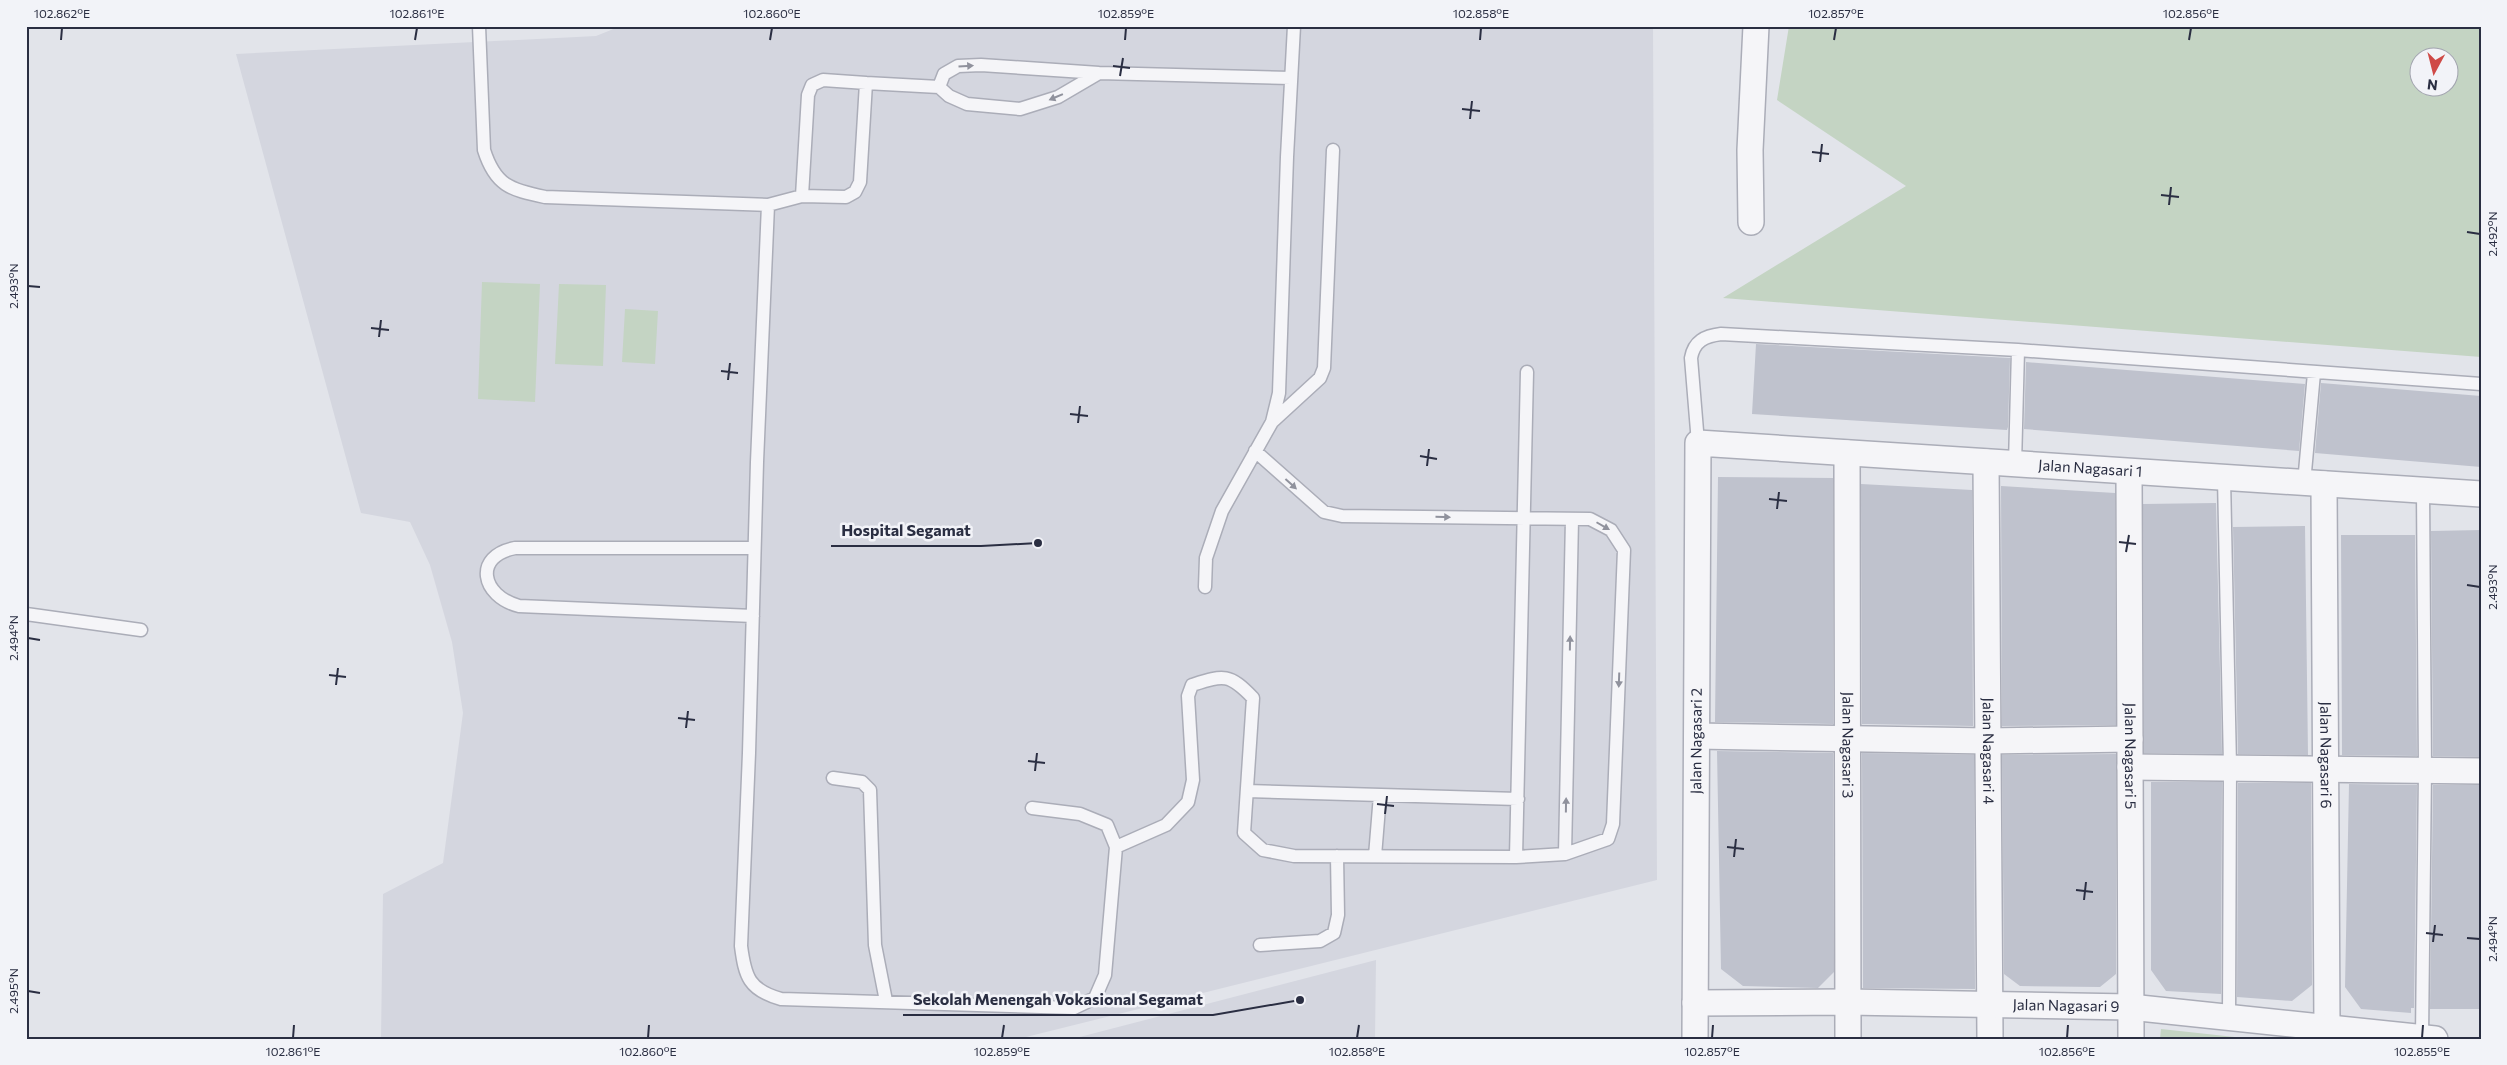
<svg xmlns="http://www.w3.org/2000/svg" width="2507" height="1065" font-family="Commissioner,sans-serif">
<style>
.built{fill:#d4d6df}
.green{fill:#c4d4c3;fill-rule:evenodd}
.building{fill:#bfc2cd}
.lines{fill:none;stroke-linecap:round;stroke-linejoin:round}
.service-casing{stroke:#abadb8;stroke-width:15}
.minor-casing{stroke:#abadb8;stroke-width:28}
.service{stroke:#f5f5f8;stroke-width:12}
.minor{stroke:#f5f5f8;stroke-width:25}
.oneway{fill:#90929d}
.ticks{fill:none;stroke:#2a2e42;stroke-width:2}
.labels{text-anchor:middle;stroke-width:5;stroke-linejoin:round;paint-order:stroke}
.street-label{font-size:15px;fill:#2a2e42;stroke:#f2f3f8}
.leader{fill:none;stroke:#2a2e42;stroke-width:2}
.callout-dot{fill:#2a2e42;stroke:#f2f3f8;stroke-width:2}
.callout-label{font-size:16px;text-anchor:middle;font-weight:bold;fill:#2a2e42;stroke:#f2f3f8;stroke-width:5;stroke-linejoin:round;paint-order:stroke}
.neatline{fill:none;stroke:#2a2e42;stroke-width:2}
.ticks-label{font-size:12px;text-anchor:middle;fill:#2a2e42}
</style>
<rect width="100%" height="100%" fill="#e2e4ea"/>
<path class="built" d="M621 26H1653L1657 880 1018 1039H381L383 894 443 863 463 713 452 642 430 565 410 522 361 513 236 54 596 36Z
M1376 960 1375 1039H1072Z"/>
<path class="green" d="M1789 26H2481V357L1723 298 1906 186 1777 100ZM2420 58H2450V88H2420Z
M482 282 540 284 535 402 478 399Z
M559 284 606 285 603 366 555 364Z
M625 309 658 311 655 364 622 362Z
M2161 1029 2253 1039H2160Z"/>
<path class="building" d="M1756 344 2010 358 2008 427 2007 430 1752 414Z
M2026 362 2305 384 2299 451 2024 429Z
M2321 383 2481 396V467L2315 453Z
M1718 477 1833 478V724L1715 722Z
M1861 484 1972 490 1973 726 1862 724Z
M2001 486 2115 493 2116 725 2002 726Z
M2216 503 2222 754 2144 753 2143 504Z
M2305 526 2308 755 2238 754 2233 527Z
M2481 530V757L2433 756 2431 531Z
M2341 535H2415L2417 756 2342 755Z
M1717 751 1833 753 1834 972 1818 988 1743 986 1721 969Z
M1862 753 1974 755 1975 989 1863 988Z
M2116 754V974L2100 987 2020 986 2004 974 2002 755Z
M2151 782H2222L2221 994 2166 991 2151 970Z
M2238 783H2311L2312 985 2292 1001 2237 997Z
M2349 784 2417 785 2414 1008H2411V1013L2361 1009 2345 987Z
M2433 785H2481V1009H2430Z"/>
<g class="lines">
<defs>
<path id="service" d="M479 26 484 150C495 185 510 190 545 197L768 205 802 196 846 197 855 192 860 182 866 83 939 87
M1099 73 1058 97 1020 109 967 104 949 96 939 87 944 74 958 66 981 65 1099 73 1291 78
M802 196 808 95 812 85 823 80 866 83
M768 205 757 462 749 753 741 946C745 977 749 990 781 999L1074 1008 1095 998 1105 975 1116 847 1107 825 1080 814 1032 808
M1272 422 1320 378 1324 368 1333 150
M1698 443 1691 358C1694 341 1705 336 1721 334L2018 350 2481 384
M2015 464 2018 350
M2224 478 2230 766 2229 1016
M2304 483 2314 373
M1205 587 1206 558 1222 511 1272 422 1279 393 1287 157 1294 26
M26 614 141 630
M753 616 519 606C481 596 473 556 515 548H754
M833 778 862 782 870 790 875 945 886 1001
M1247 791 1518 799
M1116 847 1166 825 1188 802 1193 780 1188 696 1192 685C1224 675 1229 673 1253 698L1244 833 1263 850 1294 856 1516 857 1565 854 1608 839 1613 824 1624 550 1611 530 1590 519 1342 516 1324 512 1255 451
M1565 854 1572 519
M1375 856 1380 795
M1516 857 1527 372
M1260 945 1320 941 1334 933 1338 915 1337 856
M2422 1037 2425 770 2423 491"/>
<g id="minor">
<path d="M1751 222 1750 150 1756 26"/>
<path id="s1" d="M1847 453 1848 1039"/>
<path id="s2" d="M1986 462 1990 1039"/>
<path id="s3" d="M2129 472 2131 1039"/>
<path id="s4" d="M2324 484 2327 1027"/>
<path d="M1697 736 1988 741 2130 739"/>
<path d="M2130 767 2481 771"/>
<path id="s5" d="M1695 1003 1848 1002 2130 1007 2435 1039"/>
<path id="s6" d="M1695 1039 1698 443 2481 494"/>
</g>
</defs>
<use href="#service" class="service-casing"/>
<use href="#minor" class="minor-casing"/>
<use href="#service" class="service"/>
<use href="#minor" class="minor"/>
</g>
<defs><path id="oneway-solid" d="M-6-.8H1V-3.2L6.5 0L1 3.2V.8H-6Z" transform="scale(1.25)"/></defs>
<g class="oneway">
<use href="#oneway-solid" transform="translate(966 66) rotate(-4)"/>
<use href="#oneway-solid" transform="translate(1056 97) rotate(157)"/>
<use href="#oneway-solid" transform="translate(1291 484) rotate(42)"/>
<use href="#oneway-solid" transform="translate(1443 517) rotate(1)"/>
<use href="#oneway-solid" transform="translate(1603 526) rotate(30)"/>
<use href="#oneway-solid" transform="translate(1570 643) rotate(-89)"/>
<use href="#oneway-solid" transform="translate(1619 680) rotate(92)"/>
<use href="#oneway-solid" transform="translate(1566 805) rotate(-89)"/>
</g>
<path class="ticks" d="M61 40 62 28M415 40 417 28M770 40 772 28M1125 40 1126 28M1480 40 1481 28M1834 40 1836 28M2189 40 2191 28M1113 66 1130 68M1120 76 1123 58M1462 109 1480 111M1470 119 1472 101M1812 152 1829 154M1820 162 1822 144M2161 195 2179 197M2169 205 2171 187M2467 232 2480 234M28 286 40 287M371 328 389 330M379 337 381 320M721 371 738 373M728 380 730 363M1070 414 1088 416M1078 423 1080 406M1420 456 1437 459M1427 466 1429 449M1769 499 1787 501M1777 509 1779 492M2119 542 2136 544M2126 552 2129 535M2467 585 2480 587M28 638 40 640M329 675 346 677M336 685 338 668M678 718 695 720M686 728 688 711M1028 761 1045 763M1035 771 1037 753M1377 804 1394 806M1385 814 1387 796M1727 847 1744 849M1734 857 1736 839M2076 890 2093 892M2084 900 2086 882M2426 933 2443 935M2467 938 2480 939M2433 942 2435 925M28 991 40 993M293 1038 294 1025M648 1038 649 1025M1002 1038 1004 1025M1357 1038 1359 1025M1712 1038 1713 1025M2067 1038 2068 1025M2422 1038 2423 1025"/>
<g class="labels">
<g class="street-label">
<text dy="5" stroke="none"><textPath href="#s6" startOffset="989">Jalan Nagasari 1</textPath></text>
<text dy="5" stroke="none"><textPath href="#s6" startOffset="298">Jalan Nagasari 2</textPath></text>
<text dy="5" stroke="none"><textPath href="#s1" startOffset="292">Jalan Nagasari 3</textPath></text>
<text dy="5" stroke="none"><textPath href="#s2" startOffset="289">Jalan Nagasari 4</textPath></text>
<text dy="5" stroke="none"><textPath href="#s3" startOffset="284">Jalan Nagasari 5</textPath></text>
<text dy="5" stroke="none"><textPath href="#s4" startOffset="271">Jalan Nagasari 6</textPath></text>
<text dy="5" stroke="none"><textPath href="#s5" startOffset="371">Jalan Nagasari 9</textPath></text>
</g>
</g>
<path class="leader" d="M1038 543L981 546H831M1300 1000L1213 1015H903"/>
<g class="callout-dot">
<circle cx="1038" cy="543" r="5"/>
<circle cx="1300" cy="1000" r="5"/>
</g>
<g class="callout-label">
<text x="906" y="536">Hospital Segamat</text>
<text x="1058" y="1005">Sekolah Menengah Vokasional Segamat</text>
</g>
<rect width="2507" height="1065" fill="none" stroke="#f2f3f8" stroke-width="55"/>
<g transform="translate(2434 72) rotate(187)"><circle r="24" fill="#f2f3f8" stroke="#a2a4af"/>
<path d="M0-4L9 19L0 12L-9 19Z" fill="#cf4a47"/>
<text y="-8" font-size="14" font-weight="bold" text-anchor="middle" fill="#2a2e42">N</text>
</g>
<rect x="28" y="28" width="2452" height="1010" class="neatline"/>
<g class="ticks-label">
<text x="62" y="18">102.862°E</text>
<text x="417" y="18">102.861°E</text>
<text x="772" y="18">102.860°E</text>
<text x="1126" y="18">102.859°E</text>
<text x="1481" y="18">102.858°E</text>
<text x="1836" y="18">102.857°E</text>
<text x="2191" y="18">102.856°E</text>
<text transform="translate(2493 234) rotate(-90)" y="4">2.492°N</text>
<text transform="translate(14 286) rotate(-90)" y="4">2.493°N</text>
<text transform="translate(2493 587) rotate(-90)" y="4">2.493°N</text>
<text transform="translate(14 638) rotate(-90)" y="4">2.494°N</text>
<text transform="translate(2493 939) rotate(-90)" y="4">2.494°N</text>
<text transform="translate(14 991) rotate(-90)" y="4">2.495°N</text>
<text x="293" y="1056">102.861°E</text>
<text x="648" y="1056">102.860°E</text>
<text x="1002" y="1056">102.859°E</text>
<text x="1357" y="1056">102.858°E</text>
<text x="1712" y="1056">102.857°E</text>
<text x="2067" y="1056">102.856°E</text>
<text x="2422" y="1056">102.855°E</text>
</g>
</svg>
